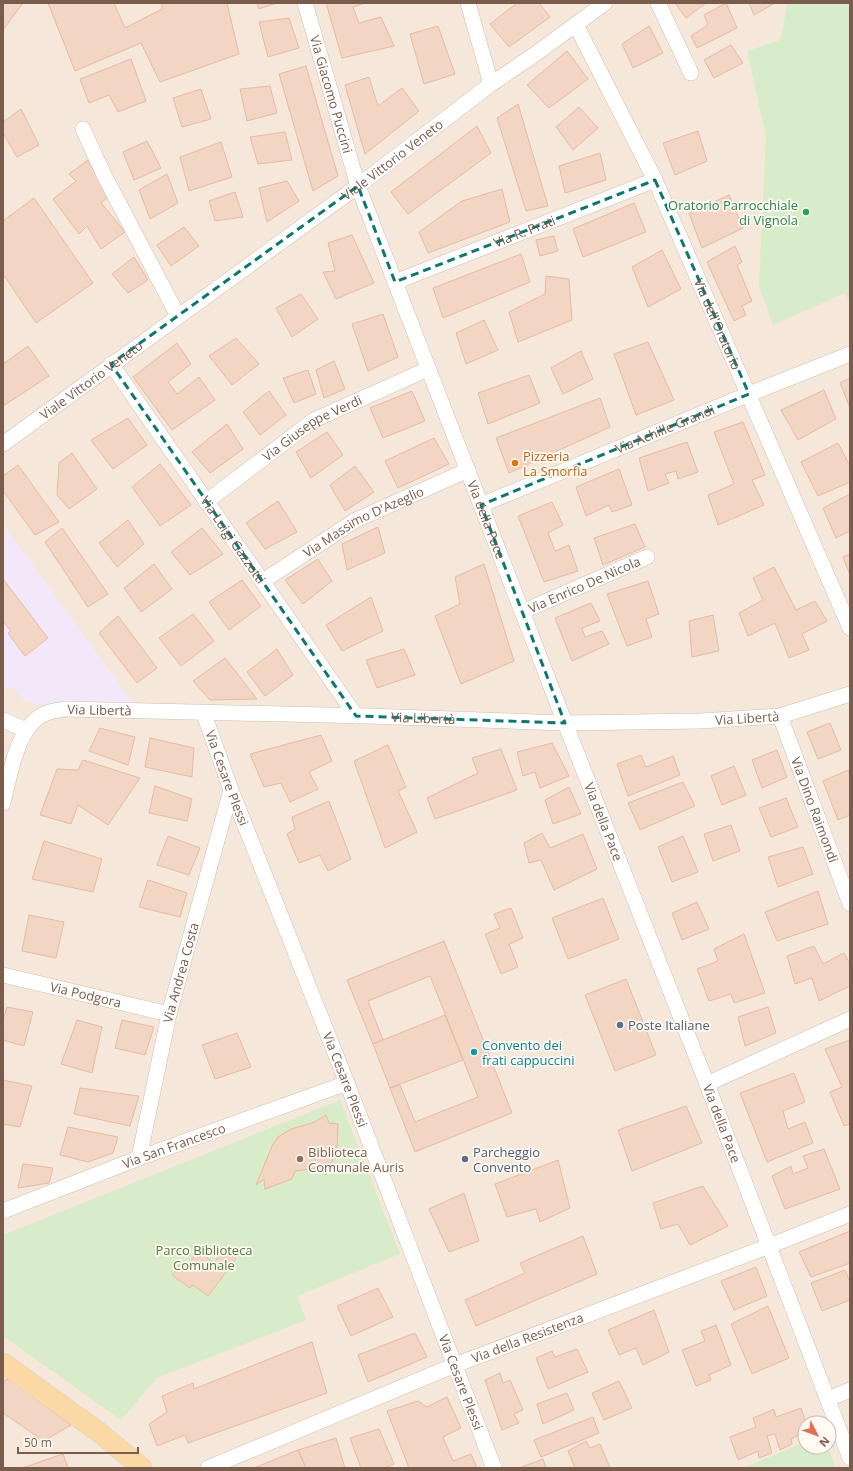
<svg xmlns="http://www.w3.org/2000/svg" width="853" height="1471" font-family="'Open Sans',sans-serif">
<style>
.residential{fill:#f5e8da;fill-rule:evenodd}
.education{fill:#f3e8fa}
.green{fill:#d8ecc9}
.building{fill:#f3d5c3;stroke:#e6bba3}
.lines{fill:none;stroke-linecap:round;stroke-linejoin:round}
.minor-casing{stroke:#d1beb0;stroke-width:16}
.major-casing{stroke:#dad1cd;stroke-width:21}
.minor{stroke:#fff;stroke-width:15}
.major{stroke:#fbd9a5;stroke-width:20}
.marked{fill:none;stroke:#0f766e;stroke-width:3;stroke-dasharray:8 5;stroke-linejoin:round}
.leisure-dot{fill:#2e9e5b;stroke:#fffaf3;stroke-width:1.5}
.food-dot{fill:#e8710a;stroke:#fffaf3;stroke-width:1.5}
.service-dot{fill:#5c6f8a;stroke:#fffaf3;stroke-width:1.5}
.culture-dot{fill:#0f9aa8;stroke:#fffaf3;stroke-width:1.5}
.education-dot{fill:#8d6e63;stroke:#fffaf3;stroke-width:1.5}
.labels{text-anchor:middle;stroke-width:3.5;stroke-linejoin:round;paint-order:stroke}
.street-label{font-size:13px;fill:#7a5c4d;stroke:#fffaf3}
.leisure-label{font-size:13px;fill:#27864d;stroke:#fffaf3;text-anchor:end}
.food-label{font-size:13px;fill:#c56008;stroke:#fffaf3;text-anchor:start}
.service-label{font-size:13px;fill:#4e5e75;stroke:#fffaf3;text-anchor:start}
.culture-label{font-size:13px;fill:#0d838f;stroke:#fffaf3;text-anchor:start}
.education-label{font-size:13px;fill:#785e54;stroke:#fffaf3;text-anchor:start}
.park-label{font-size:13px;fill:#537a41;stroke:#fffaf3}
</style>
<rect width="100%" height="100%" fill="#fdf6ec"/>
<path class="residential" d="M3 3H850V1468H3ZM805 1423H829V1447H805Z"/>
<path class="education" d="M3 524 133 703 38 704 24 700 14 688 3 689Z"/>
<path class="green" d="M788 3H850V303L845 293 773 325 759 287 766 136 747 51 780 40Z
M340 1100 400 1254 297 1296 306 1320 157 1378 121 1420 3 1336V1235Z
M805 1442V1447H828L835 1468H743Z"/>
<path class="building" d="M3 3H23L3 30Z
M48 3H114L125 28 162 9V3H227L239 54 160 82 141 43 75 71Z
M257 3H277L259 9Z
M326 3H365L353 7 359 23 381 17 394 46 342 58Z
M517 3H539L550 17 509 47 490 24Z
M675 3H706L686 18Z
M726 3 737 28 697 48 691 36 708 25 704 15Z
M749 3H775L754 15Z
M289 18 299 48 268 57 259 22Z
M438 26 455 74 424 84 410 34Z
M649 26 663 53 633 68 622 44Z
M731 45 743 63 714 78 704 60Z
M567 51 588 79 549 108 527 85Z
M131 59 146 101 118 112 109 95 89 103 80 79Z
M306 66 338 176 313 191 279 74Z
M369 77 378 106 402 88 419 111 365 154 345 85Z
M270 86 277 113 247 121 240 89Z
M201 89 211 119 182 127 173 98Z
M518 104 548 206 526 211 497 118Z
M579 107 598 128 573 150 556 127Z
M21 109 39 145 17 157 3 133V122Z
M477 126 491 153 408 214 391 192Z
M698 131 707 161 675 175 663 143Z
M285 132 292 160 258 164 250 137Z
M147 141 161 168 134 180 123 152Z
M221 142 232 177 189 191 180 157Z
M600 153 606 180 565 193 559 166Z
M88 160 108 197 101 203 125 232 101 249 87 226 79 234 53 199 76 181 69 174Z
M167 174 178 203 150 219 139 190Z
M287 181 299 201 267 222 259 188Z
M502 189 510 222 428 253 419 232 462 201Z
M235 192 243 217 215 221 209 201Z
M729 195 743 228 702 248 689 213Z
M34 198 93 283 36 323 3 274V221Z
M634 203 646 232 583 257 573 229Z
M184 227 199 246 171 266 157 245Z
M352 235 374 283 336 299 323 272 335 271 328 243Z
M554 236 558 251 540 256 536 240Z
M735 246 742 262 737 265 752 301 742 306 746 315 734 321 707 262Z
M662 250 681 289 648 307 632 267Z
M521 254 530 282 443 318 433 288Z
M134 257 148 280 128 293 112 274Z
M546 276 569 279 572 320 518 342 509 312 545 294Z
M301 294 318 319 292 337 276 308Z
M383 314 398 357 368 371 352 324Z
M484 320 498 350 466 364 456 333Z
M236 338 259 364 232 385 209 356Z
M648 342 674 400 636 415 614 354Z
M177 343 191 364 168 382 177 394 199 377 215 400 172 430 133 377Z
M28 346 49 376 3 406V364Z
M581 351 593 379 563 394 551 368Z
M334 361 345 389 324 398 316 370Z
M308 370 316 394 294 403 283 378Z
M529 375 540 403 488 424 478 393Z
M850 378V408L840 383Z
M824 390 836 419 798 440 781 410Z
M269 391 286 415 260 435 243 412Z
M412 391 425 421 383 438 370 408Z
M600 398 610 427 509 473 496 438Z
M128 418 147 445 113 469 91 440Z
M743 422 765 475 752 480 764 505 718 525 708 495 734 484 714 432Z
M227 424 243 449 210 473 192 452Z
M327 432 343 455 311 478 296 452Z
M434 438 449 464 398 488 385 461Z
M687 442 698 472 678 479 676 471 665 474 669 483 648 491 639 458Z
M838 443 850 466V482L818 496 801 462Z
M72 453 97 489 69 509 57 495 59 463Z
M160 464 191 505 160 526 132 487Z
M18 465 59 522 35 535 3 491V476Z
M355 466 374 492 345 511 330 485Z
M619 469 632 505 612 512 609 505 586 516 576 487Z
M850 494V531L836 538 823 508Z
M278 501 297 532 265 549 246 523Z
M552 502 563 525 548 533 555 551 569 545 578 571 544 582 518 516Z
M128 520 144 544 117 567 99 543Z
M635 524 645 547 603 565 594 538Z
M378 527 385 553 347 570 342 544Z
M62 528 108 594 88 607 45 542Z
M202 528 223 554 190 575 171 552Z
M850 554V575L843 557Z
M318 559 332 581 303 604 285 580Z
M154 564 172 589 141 612 124 588Z
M484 564 514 661 461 684 435 616 460 604 455 577Z
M774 567 796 610 815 601 827 621 802 634 809 650 789 658 775 623 748 636 739 613 763 600 753 578Z
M3 579 48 638 25 656 8 633 11 631 3 621Z
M242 580 261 606 229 630 209 602Z
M648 581 659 614 646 619 652 637 627 646 607 594Z
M371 597 383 631 342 651 326 625Z
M591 603 600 621 582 628 585 637 602 631 609 644 572 661 555 618Z
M193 614 214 641 181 666 159 638Z
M713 615 719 651 692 657 689 621Z
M118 616 157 668 137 683 99 633Z
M277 649 293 675 265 696 247 672Z
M404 649 415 675 377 688 366 660Z
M225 658 257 699 210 700 193 681Z
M830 723 841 750 818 759 807 732Z
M100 728 135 737 128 765 89 751Z
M321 735 332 761 309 772 318 789 290 802 281 783 264 787 250 754Z
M150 738 194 748 192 777 145 767Z
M552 743 569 776 540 788 535 772 523 776 517 752Z
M388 745 406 787 398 791 417 832 385 848 354 761Z
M501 749 517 790 435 819 427 798 478 773 472 758Z
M777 750 787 777 762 788 752 760Z
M641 755 646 767 673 756 680 775 628 796 617 764Z
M83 760 140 778 108 825 78 805 71 824 40 815 57 769 78 770Z
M734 766 746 795 722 805 711 776Z
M848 770 850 775V815L838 820 823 781Z
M683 782 695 806 640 830 628 803Z
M155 786 192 799 187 821 149 813Z
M569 787 581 814 553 824 545 800Z
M786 798 798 827 771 837 759 808Z
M329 801 351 859 328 871 320 855 299 863 287 834 295 829 292 817Z
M731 825 740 851 713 861 704 834Z
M542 833 550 848 583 834 597 869 554 890 541 860 529 863 524 843Z
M168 836 200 848 189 875 157 865Z
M683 836 698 872 672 882 658 847Z
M44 841 102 859 93 892 32 879Z
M803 847 813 874 778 887 768 857Z
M148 880 187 893 180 917 139 907Z
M818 891 828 924 777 941 765 912Z
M603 898 619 939 568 959 552 918Z
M697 902 709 929 682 940 672 913Z
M511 908 523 938 509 944 518 967 501 974 485 934 500 928 494 914Z
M29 915 64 922 56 958 22 951Z
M744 934 765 993 734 1003 731 994 709 1001 697 969 718 961 714 949Z
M444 941 512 1113 415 1152 390 1088 400 1085 415 1122 478 1097 430 976 368 1001 383 1040 373 1044 347 980Z
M814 946 823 964 844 953 850 964V986L819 1001 812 978 795 984 787 956Z
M626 979 656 1055 615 1071 585 995Z
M7 1007 33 1012 24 1046 3 1040V1020Z
M768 1007 776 1033 745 1046 738 1017Z
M445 1015 463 1060 390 1088 373 1044Z
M77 1020 102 1027 92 1073 61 1064Z
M122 1020 154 1027 145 1055 115 1048Z
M237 1033 251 1067 215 1079 202 1045Z
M850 1040V1124L844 1126 830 1092 842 1087 825 1049Z
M794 1073 805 1102 783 1111 788 1129 805 1122 813 1143 767 1162 740 1093Z
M3 1080 32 1086 20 1127 3 1124Z
M80 1088 139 1096 130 1126 74 1114Z
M686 1106 702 1143 632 1171 618 1130Z
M326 1115 329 1123 338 1124 337 1151 326 1175 319 1168 295 1171 292 1179 265 1189 264 1179 256 1185 272 1146 278 1137 291 1129 312 1123Z
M68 1127 118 1137 113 1153 88 1162 60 1155Z
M824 1149 840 1189 785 1209 772 1176 791 1166 793 1174 808 1168 803 1156Z
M558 1160 570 1208 540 1222 536 1209 507 1217 495 1184Z
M23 1164 53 1168 49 1183 18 1188Z
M703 1186 728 1226 690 1245 678 1224 661 1229 653 1203Z
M464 1193 479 1241 449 1252 429 1209Z
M850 1231V1263L811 1277 799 1252Z
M583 1236 597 1274 476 1326 465 1300 525 1273 520 1263Z
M224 1249 236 1259 208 1296 193 1285 190 1288 172 1275 183 1261 188 1265 198 1251 214 1263Z
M756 1267 767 1296 734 1310 721 1281Z
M845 1270 850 1282V1300L822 1311 811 1283Z
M378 1288 393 1317 351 1336 337 1306Z
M768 1306 789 1358 752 1374 731 1324Z
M654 1310 669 1352 643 1365 636 1348 619 1355 608 1330Z
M716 1325 731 1365 709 1375 711 1380 696 1386 682 1350 705 1341 701 1331Z
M415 1333 427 1357 368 1382 358 1355Z
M312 1342 327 1393 188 1443 185 1435 157 1446 149 1424 167 1412 162 1396 193 1383 194 1389Z
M577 1349 588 1372 548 1389 536 1358 552 1351 555 1357Z
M500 1373 503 1383 510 1380 523 1410 514 1414 519 1423 502 1430 485 1380Z
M9 1379 71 1425 44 1441 3 1413V1381Z
M619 1381 632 1408 604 1420 592 1393Z
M567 1393 574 1410 543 1424 537 1404Z
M447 1397 461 1428 443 1437 453 1461 471 1454 477 1468H409L387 1411 418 1401 427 1407Z
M801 1408 806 1423 805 1432 791 1439 792 1444 780 1450 775 1434 767 1436 772 1453 759 1458 758 1451 738 1460 730 1437 756 1427 753 1418 774 1409 776 1417Z
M593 1417 599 1433 541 1457 534 1440Z
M379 1429 394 1464 384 1468H361L350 1438Z
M336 1438 345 1468H306L298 1450Z
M586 1441 590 1448 600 1444 610 1468H575L568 1451Z
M298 1450 306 1468H254Z
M63 1454 68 1468H22Z
M543 1459 546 1468H519Z"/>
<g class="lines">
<defs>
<g id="minor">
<path id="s1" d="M305 3 358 186 565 723 707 1084 850 1458"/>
<path d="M468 3 491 84"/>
<path d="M658 3 691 73"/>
<path id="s2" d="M576 25 655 180 850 628"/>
<path d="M83 129 104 175 178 316"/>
<path id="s3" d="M395 282 655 180"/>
<path id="s4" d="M111 364 356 716"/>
<path id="s5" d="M3 444 358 186 491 84 534 55 605 3"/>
<path id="s6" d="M206 502 314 420 428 369"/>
<path id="s7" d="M481 505 749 394 850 354"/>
<path id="s8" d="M263 581 356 520 468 470"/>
<path id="s9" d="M522 612 647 557"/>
<path id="s10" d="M204 714 231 790 347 1083 494 1468"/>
<path id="s11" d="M780 716 850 904"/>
<path d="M3 720 26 730"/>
<path id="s12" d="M3 803C10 776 16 728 44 714 50 711 58 710 65 709L368 716 565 723 700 721 780 716 850 694"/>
<path id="s13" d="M3 975 169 1014"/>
<path d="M707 1084 850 1019"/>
<path id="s14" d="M139 1158 169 1014 231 790"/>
<path id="s15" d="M3 1211 139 1158 347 1083"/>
<path d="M828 1399 850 1390"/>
<path id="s16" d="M208 1468 455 1365 769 1246 850 1214"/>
</g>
<path id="major" d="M3 1363 100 1433 142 1468"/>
</defs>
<use href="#minor" class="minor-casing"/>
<use href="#major" class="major-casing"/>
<use href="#minor" class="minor"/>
<use href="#major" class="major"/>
</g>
<path class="marked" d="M655 180 749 394 481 505 565 723 356 716 111 364 358 186 395 282Z"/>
<circle class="leisure-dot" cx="806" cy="212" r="4"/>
<circle class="food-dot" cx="515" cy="463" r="4"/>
<g class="service-dot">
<circle cx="620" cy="1025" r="4"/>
<circle cx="465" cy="1159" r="4"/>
</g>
<circle class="culture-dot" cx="474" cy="1052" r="4"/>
<circle class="education-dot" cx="300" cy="1159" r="4"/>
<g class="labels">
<g class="street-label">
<text dy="5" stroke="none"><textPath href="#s1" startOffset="95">Via Giacomo Puccini</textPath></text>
<text dy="5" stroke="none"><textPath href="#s5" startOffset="482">Viale Vittorio Veneto</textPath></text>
<text dy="5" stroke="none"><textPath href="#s3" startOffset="139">Via R. Prati</textPath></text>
<text dy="5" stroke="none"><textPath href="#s2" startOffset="331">Via dell'Oratorio</textPath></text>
<text dy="5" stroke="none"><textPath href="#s5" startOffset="109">Viale Vittorio Veneto</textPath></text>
<text dy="5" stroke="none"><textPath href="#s7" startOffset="199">Via Achille Grandi</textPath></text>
<text dy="5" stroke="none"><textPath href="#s6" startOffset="130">Via Giuseppe Verdi</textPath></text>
<text dy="5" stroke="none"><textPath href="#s1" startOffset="548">Via della Pace</textPath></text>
<text dy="5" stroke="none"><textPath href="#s8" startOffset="117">Via Massimo D'Azeglio</textPath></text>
<text dy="5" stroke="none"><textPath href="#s4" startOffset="214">Via Luigi Gazzotti</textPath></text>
<text dy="5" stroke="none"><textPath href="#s9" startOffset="68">Via Enrico De Nicola</textPath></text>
<text dy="5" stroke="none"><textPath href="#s12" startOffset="157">Via Libertà</textPath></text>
<text dy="5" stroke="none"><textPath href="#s12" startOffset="805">Via Libertà</textPath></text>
<text dy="5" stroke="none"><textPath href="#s12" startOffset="481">Via Libertà</textPath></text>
<text dy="5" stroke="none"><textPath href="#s10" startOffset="68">Via Cesare Plessi</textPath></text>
<text dy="5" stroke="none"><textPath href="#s11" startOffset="100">Via Dino Raimondi</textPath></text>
<text dy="5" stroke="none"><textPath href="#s1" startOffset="872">Via della Pace</textPath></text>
<text dy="5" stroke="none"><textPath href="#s14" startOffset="190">Via Andrea Costa</textPath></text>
<text dy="5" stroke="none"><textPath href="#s13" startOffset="85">Via Podgora</textPath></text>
<text dy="5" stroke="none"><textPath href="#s10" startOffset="392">Via Cesare Plessi</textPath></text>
<text dy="5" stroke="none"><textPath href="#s1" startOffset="1196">Via della Pace</textPath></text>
<text dy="5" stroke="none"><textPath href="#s15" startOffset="183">Via San Francesco</textPath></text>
<text dy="5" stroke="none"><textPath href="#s16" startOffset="345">Via della Resistenza</textPath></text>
<text dy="5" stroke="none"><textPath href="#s10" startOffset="716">Via Cesare Plessi</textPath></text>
</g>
<g class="leisure-label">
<text x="798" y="210">Oratorio Parrocchiale<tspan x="798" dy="15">di Vignola</tspan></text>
</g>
<g class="food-label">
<text x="523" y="461">Pizzeria<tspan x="523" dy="15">La Smorfia</tspan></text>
</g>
<g class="service-label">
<text x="628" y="1030">Poste Italiane</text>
<text x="473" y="1157">Parcheggio<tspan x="473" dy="15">Convento</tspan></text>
</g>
<g class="culture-label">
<text x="482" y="1050">Convento dei<tspan x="482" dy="15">frati cappuccini</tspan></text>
</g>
<g class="education-label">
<text x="308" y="1157">Biblioteca<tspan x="308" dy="15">Comunale Auris</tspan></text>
</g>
<g class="park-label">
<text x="204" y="1255">Parco Biblioteca<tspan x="204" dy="15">Comunale</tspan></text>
</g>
</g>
<rect width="853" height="1471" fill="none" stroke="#7a5c4d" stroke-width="8"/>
<g transform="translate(817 1435) rotate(132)"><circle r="19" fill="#fffaf3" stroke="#cabbb1"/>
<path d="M0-3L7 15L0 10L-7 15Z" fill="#e76f51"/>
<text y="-6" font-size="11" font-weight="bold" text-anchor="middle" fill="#7a5c4d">N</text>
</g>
<path d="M18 1447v6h120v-6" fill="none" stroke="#7a5c4d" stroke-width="2"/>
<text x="24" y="1447" font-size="12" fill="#7a5c4d" stroke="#fffaf3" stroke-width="3" paint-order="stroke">50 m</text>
</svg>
